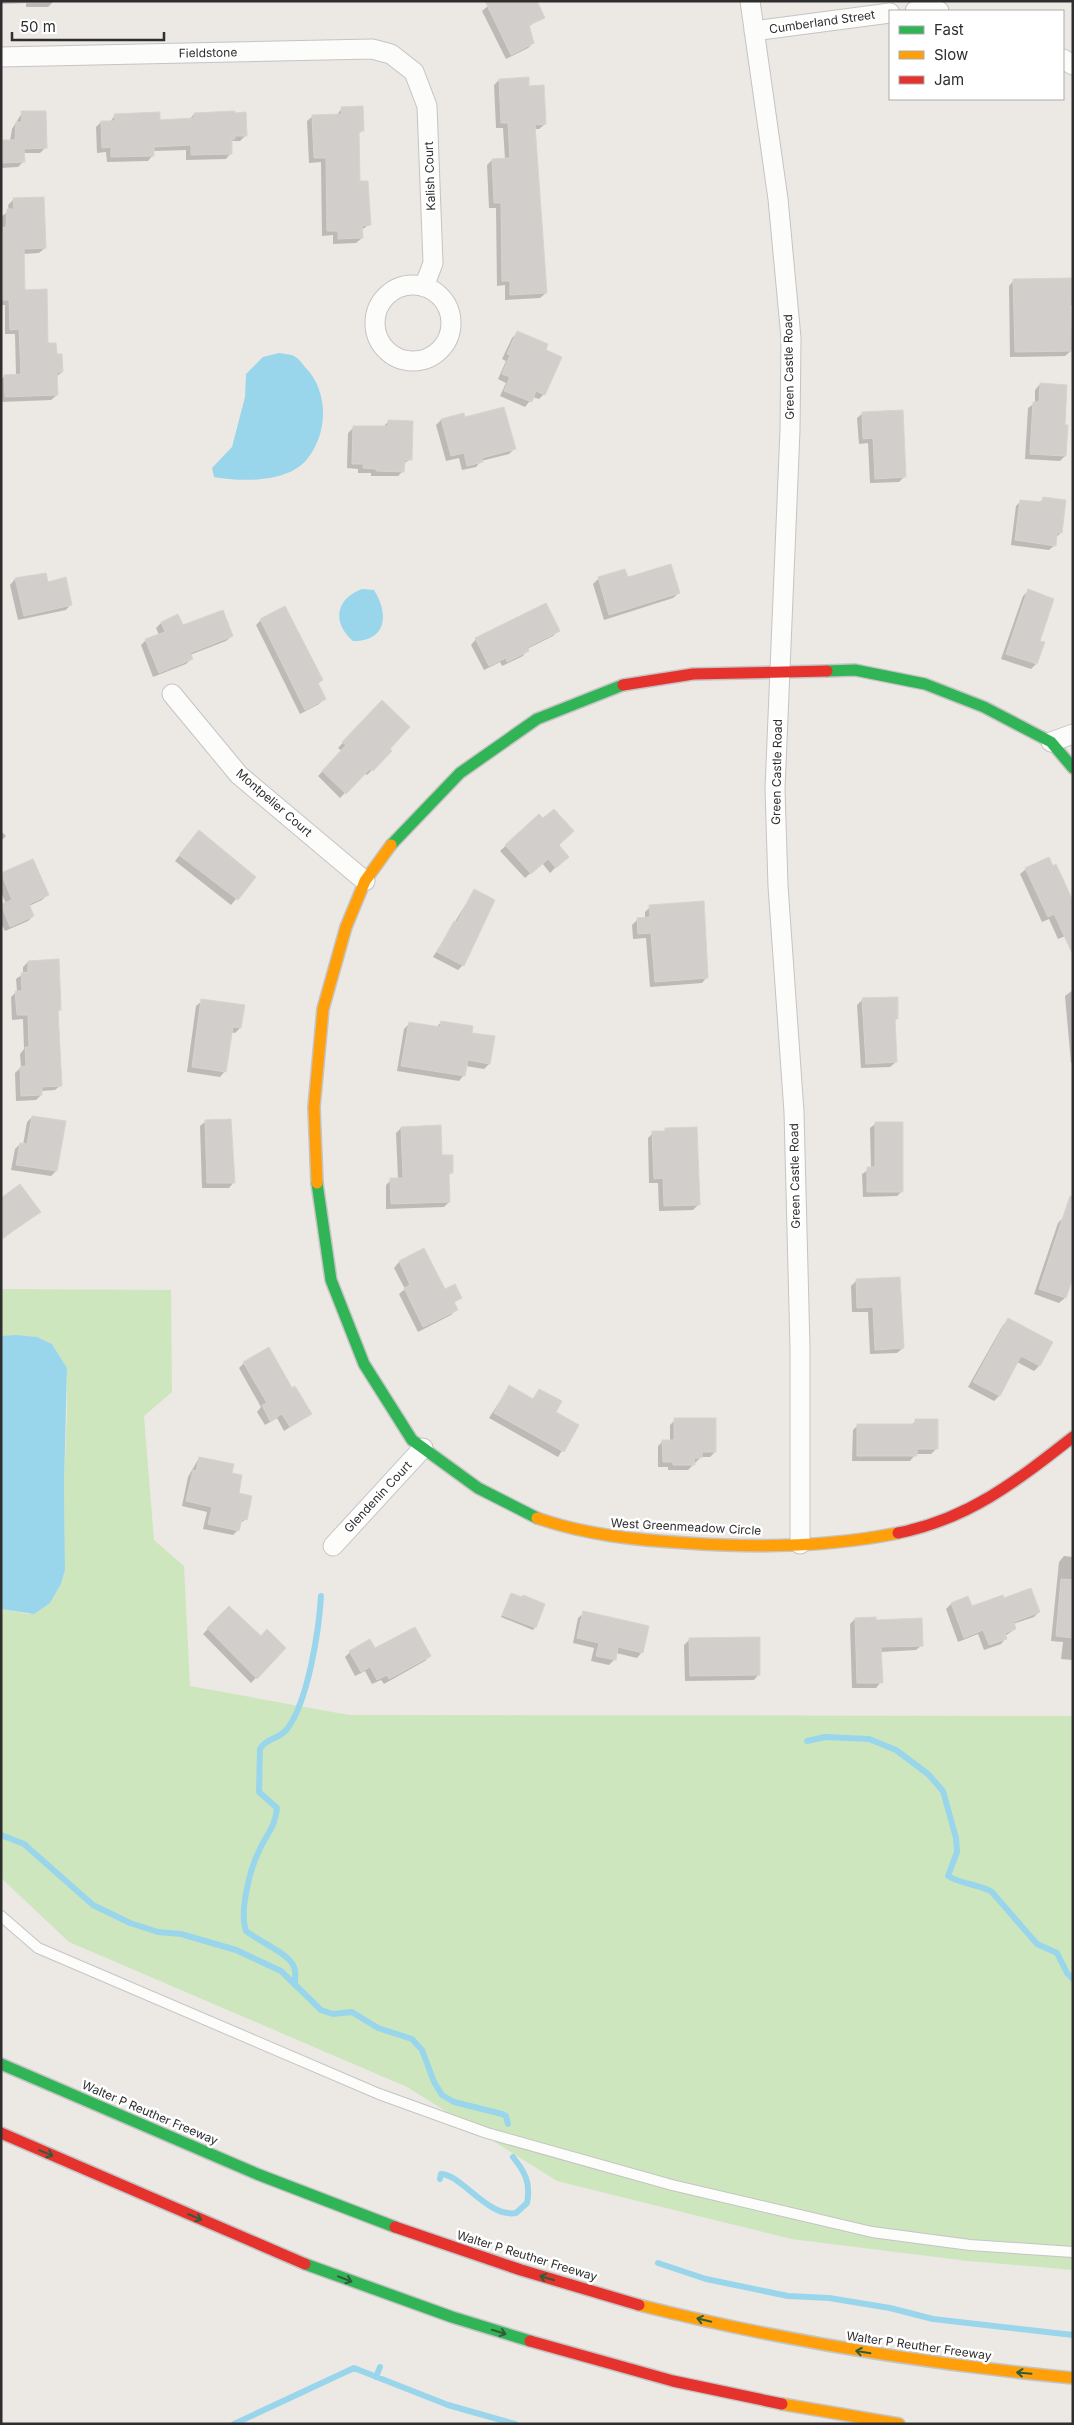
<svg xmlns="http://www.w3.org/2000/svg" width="1074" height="2425" font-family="Inter,sans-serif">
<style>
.green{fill:#cee6be}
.water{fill:#99d6ec}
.shadow{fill:#0003}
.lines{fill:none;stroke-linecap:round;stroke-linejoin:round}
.stream{stroke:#99d6ec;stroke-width:6}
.building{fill:#d1cecb;stroke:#d7d4d0}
.lane-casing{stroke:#c5c4c5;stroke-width:12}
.street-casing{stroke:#c5c4c5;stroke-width:21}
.fast-casing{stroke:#c5c4c5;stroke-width:14}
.slow-casing{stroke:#c5c4c5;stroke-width:14}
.jam-casing{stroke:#c5c4c5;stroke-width:14}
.lane{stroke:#fcfcfb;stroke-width:10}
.street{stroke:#fcfcfb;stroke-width:19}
.fast{stroke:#30b455;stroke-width:11}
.slow{stroke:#ff9f0a;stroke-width:11}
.jam{stroke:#e5322d;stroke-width:11}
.oneway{stroke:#2f5d3c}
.labels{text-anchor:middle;stroke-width:5;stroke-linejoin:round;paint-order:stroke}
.street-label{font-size:12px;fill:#2e2e2e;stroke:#fff}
</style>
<rect width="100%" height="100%" fill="#ece8e4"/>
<path class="green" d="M1 1289 171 1290 172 1392 144 1416 154 1540 184 1566 190 1686 349 1715 1073 1716V2270L968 2261 791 2239 557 2181 407 2087 69 1942 1 1878V1609L29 1614 50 1603 61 1584 65 1570 64 1485 67 1410V1368L52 1344 37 1337 1 1336Z"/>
<path class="water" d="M279 353C283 354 290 354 294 356 298 358 302 363 305 367 328 390 329 431 308 458 289 483 242 482 214 477L212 468 232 447 245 397 246 374 263 357Z
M362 589 374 590C389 614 387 641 353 641 332 623 335 599 362 589Z
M16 1335 37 1337 52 1344 67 1368 64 1485 65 1570 61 1584 50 1603 34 1614 1 1609V1336Z"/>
<path class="shadow" d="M1 1H53V2L48 7H26V3L1 4Z
M488 6 543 17 528 27 533 43 528 48 506 59 482 11Z
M499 80 528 87 545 124 539 129H534L546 293 540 298 505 300V285L497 286 496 208H489L487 165 492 160 505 159 503 128H496L494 85Z
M342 108 363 130 357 135 359 182 369 225 361 230 362 238 356 243 333 244V235L322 236 321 162 309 163 307 121 313 116 337 115Z
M22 113 46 147 40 153H23V162L18 167 1 168V142L10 141 12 129Z
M194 114 246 135 240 141H230L231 153 226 159 186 160V150L153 151V155L148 161 107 162 106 152 97 153 96 127 101 122H110L115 115 159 121 189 120Z
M14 199 45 248 39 253 23 254 24 291 62 372 56 377 57 395 51 400 1 402V379L5 376 16 375 15 334H5V305H1L2 216 9 211 8 205Z
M1073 279V303L1069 307 1071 351 1065 356 1010 357 1009 286 1014 280Z
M517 333 544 351V394L539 399 533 397 525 407 500 396 506 383 498 379 506 361 502 359 512 338Z
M1040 384 1063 426 1065 456 1060 461 1025 459 1028 408 1035 403V390Z
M863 413 905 476 899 482 870 483 868 443 859 444 857 418Z
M463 414 464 419 515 448 509 454 481 461 476 467 462 470 459 458 446 461 436 425 441 420Z
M389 421 411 459 403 464V471L398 476H371V473H358V469L347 468 348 433 354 427H383Z
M1043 499 1061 533 1055 538V545L1049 550 1011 545 1016 506 1021 501 1039 503Z
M624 571 627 579 679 593 673 598 604 620 593 584 598 579Z
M15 579 47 583 71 604 66 610 18 620 10 585Z
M1028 591 1038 641 1043 643 1036 664 1031 669 1001 659 1023 596Z
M261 620 322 680 317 684 324 699 319 704 300 714 256 625Z
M161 623 182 627 232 636 226 641 190 655 191 659 186 664 153 677 141 645 146 640 159 635 156 628Z
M558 631 553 636 527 649 523 656 502 666 500 662 484 670 471 645 476 639Z
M382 702 388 749 372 770 367 775 364 773 340 798 318 776 342 751 338 748Z
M539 816 557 846 567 856 550 873 542 863 525 878 500 851Z
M1 831 6 836 1 841Z
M194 837 254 877 231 905 175 861Z
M32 861 47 895 42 900 29 906 33 916 28 921 5 931 1 923V906L6 904 1 892V874Z
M1026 869 1073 933 1058 939 1049 919 1042 922 1020 874Z
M474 891 463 965 458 970 433 957Z
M650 907 707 977 702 983 650 987 646 938 633 939 632 925 637 920 645 919V912Z
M28 962 60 1010 57 1012 61 1085 55 1090 41 1091V1095L36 1100 16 1101 15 1073 21 1067 20 1054 24 1049 23 1019 12 1020 11 997 17 991 16 979 23 974V967Z
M1073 990V1063H1071L1065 996Z
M863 999 897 1018 894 1021 896 1062 890 1067 861 1068 857 1005Z
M202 1001 243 1006 240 1028 235 1033 231 1032 225 1071 220 1077 187 1072 196 1006Z
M441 1022 470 1034 489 1064 484 1069 466 1066 464 1075 459 1081 397 1071 404 1029 409 1024 436 1028Z
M32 1117 56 1171 51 1176 11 1170 15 1149 20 1144 23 1145 27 1122Z
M206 1121 234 1182 229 1188H202L200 1126Z
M876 1123 902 1191 897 1196 863 1197 862 1174 871 1168 870 1128Z
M401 1128 441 1157 452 1172 448 1176 449 1202 444 1207 386 1209V1185L391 1180 398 1179 396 1133Z
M665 1130 699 1204 693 1210 659 1211 658 1183H649L648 1138 653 1133 663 1132Z
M1 1199 39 1212 1 1240Z
M1063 1218 1073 1273 1065 1298 1059 1303 1034 1294 1058 1223Z
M424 1250 444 1291 460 1298 453 1304 456 1310 451 1315 418 1332 399 1294 405 1289 394 1268 399 1262Z
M856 1281 903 1348 897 1353 870 1354 868 1312H852L851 1286Z
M1009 1320 1039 1366 1034 1371 1017 1362 999 1396 994 1401 968 1387 1003 1325Z
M244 1363 291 1390 310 1414 284 1431 277 1418 265 1425 257 1412 261 1407 239 1368Z
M509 1387 532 1400 540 1390 554 1412 578 1425 558 1457 489 1418Z
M675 1420 715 1452 710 1457H701L688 1470H668V1467H658V1446L663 1441H670V1425Z
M916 1421 936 1449 931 1454H916L910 1461H852L853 1430 858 1425H911Z
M199 1458 231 1474 246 1519 239 1524 238 1530 233 1535 203 1529 207 1512 182 1506 188 1477Z
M1064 1556 1073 1557V1660L1061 1659 1063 1642 1051 1641 1059 1562Z
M511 1595 535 1627 533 1630 501 1617Z
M1004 1600 1039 1612 1034 1617 1013 1624 1015 1629 1005 1636 1006 1638 1001 1644 984 1650 978 1634 958 1642 946 1609 951 1604 971 1608Z
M229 1607 261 1638 285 1648 251 1683 203 1634Z
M584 1613 642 1652 637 1658 616 1653 614 1660 609 1665 591 1661 594 1648 573 1643 578 1618Z
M855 1619 875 1621 922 1645 916 1650 880 1652 881 1682 876 1688H852L850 1624Z
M689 1640 759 1674 754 1680 685 1681 684 1645Z
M375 1650 430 1656 425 1661 384 1684 381 1680 372 1684 365 1671 355 1676 345 1657 350 1652Z"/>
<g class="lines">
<path class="stream" d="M807 1741 825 1737 869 1739 896 1750 928 1774 943 1791 956 1838 957 1852 948 1876C963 1885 979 1884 992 1892L1037 1944 1057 1953 1067 1973 1073 1979
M1 1835 24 1844 93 1905 130 1923 158 1932 181 1934 236 1950 281 1971 321 2010 333 2014 352 2012 378 2028 412 2039 422 2050 434 2082 442 2095 454 2102 502 2114 506 2116 508 2124
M295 1983C295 1978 296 1971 294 1967 290 1954 258 1941 246 1931 239 1912 250 1869 259 1851 267 1833 275 1828 277 1808L259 1792 260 1749C266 1738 280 1739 287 1729 308 1702 319 1630 321 1596
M440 2179 441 2174C461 2174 488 2218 516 2213L527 2203C531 2183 525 2172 513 2157
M658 2263 706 2279 788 2296 829 2298 890 2308 933 2319 1073 2335
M376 2377 380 2367
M234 2424 354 2368 448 2405 515 2424"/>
</g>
<path class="building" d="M485 1H537L545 18 529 25 534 43 511 55Z
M529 77V86L544 85 546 124 535 125 547 293 510 295V281H502L501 203H494L492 159 510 158 508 123H501L499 79Z
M363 106 364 131H359L360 181H368L371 225 362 226 363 238 338 239V231H327L326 158H314L312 115 342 114 341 107Z
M21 111H46L47 148 24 149 25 162 1 163V140H15L16 122H22Z
M235 111V113L246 112 247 136H235V139H232V154L191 155V145L154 147V156L111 157V147L102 148 101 121H115L114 114 160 112V120L194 118V113Z
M44 197 46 248 24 249 25 290 47 289 48 343H56L57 354H62L63 372H57L58 395 5 397 4 375 21 374 19 329 10 330 9 300H1V228L6 227 7 209H14L13 198Z
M1073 278V303H1070L1072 351 1015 352 1013 279Z
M517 331 548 344 546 350 562 357 545 395 536 391 532 402 504 391 510 377 502 374 510 355 507 354Z
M1040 383 1067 385 1065 425H1068L1066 456 1030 454 1033 402H1039Z
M504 407 516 449 482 458 483 462 467 466 464 453 451 456 441 419 464 413 465 417Z
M903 410 906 477 875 479 873 438 863 439 862 412Z
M388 420 413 421 412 460H405L404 472 376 471V469L363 468V464H352L353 426H388Z
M1043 497 1066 500 1062 533H1057L1056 546 1015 540 1020 500 1042 502Z
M671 564 680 593 609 615 598 577 625 569 628 577Z
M46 573 48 582 66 577 72 605 24 616 15 578Z
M1028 589 1054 599 1040 641 1045 642 1037 664 1006 654Z
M546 603 560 631 528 647 529 651 507 662 506 658 489 666 475 638Z
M285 606 323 680 318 683 326 699 305 710 260 619Z
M223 610 233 636 190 653 193 659 159 673 145 639 165 632 161 622 178 614 183 625Z
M382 700 410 727 390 749 392 751 373 771 370 769 346 794 322 771 346 745 342 742Z
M554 809 574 831 559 845 569 857 556 868 548 859 531 874 505 845 539 814 543 818Z
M199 830 256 877 238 900 179 855Z
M1049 857 1053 866 1056 864 1073 901V955L1054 914 1048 917 1025 868Z
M33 859 49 895 29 904 34 916 10 927 1 904 12 900 1 873Z
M474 889 495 900 464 966 437 952 454 921 457 922Z
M704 901 708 978 655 982 651 933 638 934 637 918 650 917 649 905Z
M59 959 61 1010H58L62 1086 42 1087V1095L21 1096 20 1067 26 1066 25 1047H29L28 1015H17L15 991H22L21 973 28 972V961Z
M898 997V1019H895L897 1062 866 1064 862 998Z
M201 999 245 1005 241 1028 233 1027 226 1072 192 1067Z
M441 1021 473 1026 472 1033 495 1036 490 1064 468 1060 465 1076 401 1066 409 1022 440 1027Z
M32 1116 66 1121 57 1171 16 1165 20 1143 27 1144Z
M231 1119 235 1183H207L205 1120Z
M875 1122H903V1192H867V1167H875Z
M441 1125 442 1155H453V1173H449L450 1202 391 1204 390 1178H403L401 1127Z
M697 1127 700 1205 664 1206 663 1178 654 1179 652 1131H665V1128Z
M20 1184 41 1212 1 1239V1198Z
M1070 1196 1073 1197V1277L1066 1298 1039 1289Z
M424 1248 445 1289 455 1284 462 1298 454 1302 458 1310 423 1327 404 1288 410 1285 399 1261Z
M900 1277 904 1348 875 1350 873 1307 857 1308 856 1279Z
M1008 1318 1053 1342 1040 1366 1021 1356 1000 1396 973 1382Z
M269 1347 292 1388 295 1386 312 1414 290 1427 282 1414 270 1421 262 1405 267 1403 243 1362Z
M509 1385 533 1399 539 1389 562 1401 556 1412 579 1425 564 1452 494 1413Z
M674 1418H716V1452H702V1458H694L695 1465H673V1462H663L662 1440H674Z
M915 1419H938V1449H917V1456H857V1424H915Z
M199 1457 234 1464 232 1473 242 1475 239 1493 252 1496 247 1520 242 1519 239 1531 208 1524 212 1507 186 1501 193 1470 196 1471Z
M1061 1579 1073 1580V1638L1056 1636Z
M1031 1588 1040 1612 1014 1622 1016 1629 1005 1633 1007 1639 989 1645 983 1630 964 1638 951 1603 968 1596 972 1606 1003 1595 1004 1598Z
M511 1593 522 1597 523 1595 545 1604 536 1628 502 1615Z
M229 1606 261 1636 267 1629 286 1648 257 1679 207 1628Z
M583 1611 649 1626 643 1653 618 1647 616 1660 596 1656 599 1643 577 1638Z
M876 1617V1620L922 1618 923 1646 881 1647 883 1683H857L855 1618Z
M415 1627 431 1656 389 1679 387 1675 377 1680 370 1667 361 1672 349 1651 370 1639 375 1648Z
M760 1637V1675L690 1676 689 1638Z"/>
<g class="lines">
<defs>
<path id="lane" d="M1 1916 38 1948 379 2094 487 2133 672 2185 872 2232 970 2245 1073 2252"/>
<path id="street" d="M750 1 778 199 791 338 790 430 775 789 778 886 794 1112 800 1348V1544
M915 11H939
M754 31 890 13
M1 57 372 49 391 54 414 72 427 106 433 263 424 287
M1063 59 1073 65
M375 323a38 38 0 1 1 76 0a38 38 0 1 1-76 0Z
M172 694 239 775 365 881
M1051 742 1073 734
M333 1546 423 1448"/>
<path id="fast" d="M827 671 855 670 925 684 984 707 1051 742 1073 768
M391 845 460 773 537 719 623 685
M317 1183 331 1280 364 1364 412 1440 478 1488 537 1518
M1 2064 257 2174 395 2227
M305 2264 452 2317 530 2341"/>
<path id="slow" d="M317 1183 314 1107 323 1009 346 927 365 881 391 845
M537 1518C586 1535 636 1540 687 1543 758 1548 829 1547 898 1533
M639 2305C782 2341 926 2364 1073 2378
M782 2404 899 2424"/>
<path id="jam" d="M623 685 693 674 827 671
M898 1533C969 1519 1018 1480 1073 1437
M1 2133 305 2264
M395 2227 521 2270 639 2305
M530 2341 673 2381 782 2404"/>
</defs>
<use href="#lane" class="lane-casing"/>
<use href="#street" class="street-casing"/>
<use href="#fast" class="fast-casing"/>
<use href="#slow" class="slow-casing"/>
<use href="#jam" class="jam-casing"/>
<use href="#lane" class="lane"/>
<use href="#street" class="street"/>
<use href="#fast" class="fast"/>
<use href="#slow" class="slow"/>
<use href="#jam" class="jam"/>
</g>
<defs><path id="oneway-shaft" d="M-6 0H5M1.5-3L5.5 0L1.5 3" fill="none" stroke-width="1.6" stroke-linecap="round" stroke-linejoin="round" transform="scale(1.25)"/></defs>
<g class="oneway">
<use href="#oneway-shaft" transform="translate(46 2153) rotate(23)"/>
<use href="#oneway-shaft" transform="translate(195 2217) rotate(23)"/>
<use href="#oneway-shaft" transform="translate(547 2278) rotate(-163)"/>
<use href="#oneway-shaft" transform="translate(345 2279) rotate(21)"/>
<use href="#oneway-shaft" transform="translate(704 2320) rotate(-167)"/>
<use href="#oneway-shaft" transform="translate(499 2332) rotate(17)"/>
<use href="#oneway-shaft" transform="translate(863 2352) rotate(-171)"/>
<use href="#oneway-shaft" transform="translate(1024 2373) rotate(-175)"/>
</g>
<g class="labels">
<g class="street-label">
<text transform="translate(822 22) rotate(-8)" y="4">Cumberland Street</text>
<text transform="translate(208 53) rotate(-1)" y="4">Fieldstone</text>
<text transform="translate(430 176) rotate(-92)" y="4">Kalish Court</text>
<text transform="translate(789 367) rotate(-91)" y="4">Green Castle Road</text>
<text transform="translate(777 772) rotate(-89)" y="4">Green Castle Road</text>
<text transform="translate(274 803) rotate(41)" y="4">Montpelier Court</text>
<text transform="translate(795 1176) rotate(-91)" y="4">Green Castle Road</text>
<text transform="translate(378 1497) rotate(-47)" y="4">Glendenin Court</text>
<text transform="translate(686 1527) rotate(3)" y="4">West Greenmeadow Circle</text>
<text transform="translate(150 2113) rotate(23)" y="4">Walter P Reuther Freeway</text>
<text transform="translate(527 2256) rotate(17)" y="4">Walter P Reuther Freeway</text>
<text transform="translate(919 2346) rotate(8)" y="4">Walter P Reuther Freeway</text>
</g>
</g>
<rect width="1074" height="2425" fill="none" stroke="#2e2e2e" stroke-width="5"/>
<rect x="889" y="10" width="175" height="90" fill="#ffffff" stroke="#ababab"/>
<rect x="899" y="26" width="25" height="8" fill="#30b455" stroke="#ababab"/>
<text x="934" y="35" font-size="15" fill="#2e2e2e">Fast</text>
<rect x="899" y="51" width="25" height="8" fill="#ff9f0a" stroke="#ababab"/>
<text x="934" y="60" font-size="15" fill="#2e2e2e">Slow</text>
<rect x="899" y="76" width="25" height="8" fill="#e5322d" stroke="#ababab"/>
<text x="934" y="85" font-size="15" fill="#2e2e2e">Jam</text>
<path d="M12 32v8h152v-8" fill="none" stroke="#2e2e2e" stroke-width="2.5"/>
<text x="20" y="32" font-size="15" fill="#2e2e2e" stroke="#ffffff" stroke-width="4" paint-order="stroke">50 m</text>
</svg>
